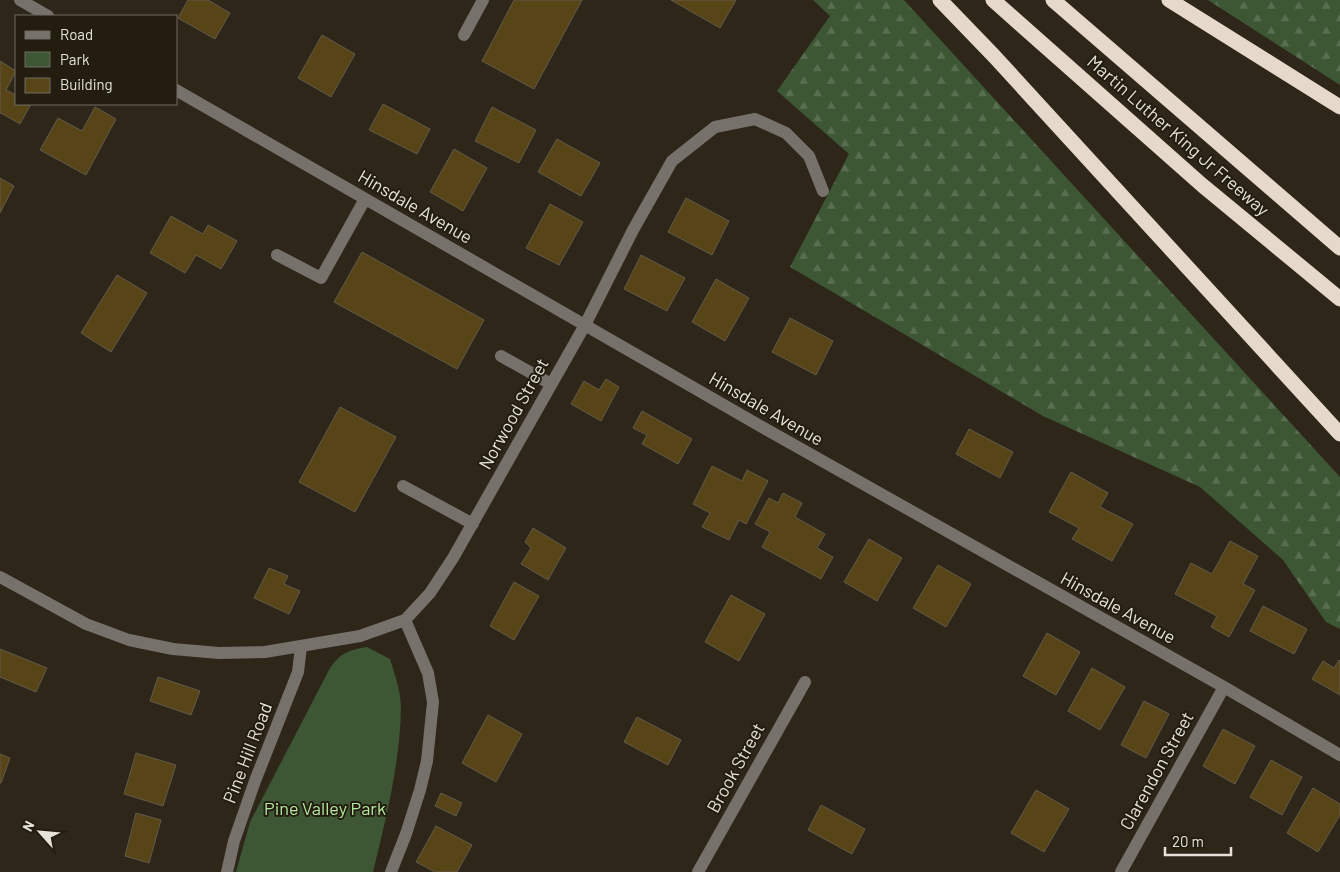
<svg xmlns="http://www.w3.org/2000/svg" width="1340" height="872" font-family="Barlow,sans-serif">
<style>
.green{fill:#3d5634}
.forest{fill:url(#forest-firs)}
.building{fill:#574417;stroke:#625b4c}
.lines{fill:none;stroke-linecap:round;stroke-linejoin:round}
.minor{stroke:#76716b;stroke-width:12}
.highway{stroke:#e6d8ca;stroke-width:15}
.labels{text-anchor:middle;stroke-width:4;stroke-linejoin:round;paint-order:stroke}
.street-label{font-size:18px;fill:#e6e2d9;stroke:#231d10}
.park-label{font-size:18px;fill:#b4e99f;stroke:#231d10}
</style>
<defs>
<pattern id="forest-firs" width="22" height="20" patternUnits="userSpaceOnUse" patternTransform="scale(1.25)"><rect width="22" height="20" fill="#3d5634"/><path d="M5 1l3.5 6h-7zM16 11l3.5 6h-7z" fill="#596e51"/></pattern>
</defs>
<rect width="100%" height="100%" fill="#2d2619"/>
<path class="green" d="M367 647 390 659C395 675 401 692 401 708 400 763 386 819 373 872H236L250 822 330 668C341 653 348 650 367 647Z"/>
<path class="forest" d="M813 0H904L1340 477V629L1326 622 1283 560 1200 487 1043 416 790 267 849 154 777 91 830 16Z
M1208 0H1340V85Z"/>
<path class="building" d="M188 0H208L230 13 215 39 178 18Z
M514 0H582L534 89 482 61Z
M671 0H736L720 28Z
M322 35 355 54 331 97 298 78Z
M0 61 16 71 6 90 16 95V104H31L20 124 1 113 0 114Z
M383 104 430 129 417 154 369 130Z
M95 107 116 119 86 175 40 150 58 118 82 131Z
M492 107 536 130 519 163 475 141Z
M557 139 600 163 581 196 538 172Z
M454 149 487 168 463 211 430 192Z
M0 178 14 186 0 213Z
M686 198 729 221 712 255 668 232Z
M550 204 583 222 559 265 526 248Z
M171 216 203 234 208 225 237 241 221 269 196 255 185 273 150 253Z
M362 252 484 320 457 369 334 302Z
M641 255 685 278 667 311 624 289Z
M117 275 147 293 111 352 81 333Z
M716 279 749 298 725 341 692 322Z
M790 318 833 341 816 375 772 352Z
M606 379 619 387 601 421 571 404 584 381 599 390Z
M340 407 396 437 355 512 299 482Z
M642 411 692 439 678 464 642 444 647 435 633 428Z
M969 429 1013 452 1000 478 956 454Z
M712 466 742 481 747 470 768 481 746 524 739 520 729 540 702 527 710 513 693 504Z
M1071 472 1108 493 1100 507 1133 524 1112 561 1072 539 1079 528 1049 512Z
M783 493 802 503 795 517 825 534 817 548 833 557 821 579 762 547 770 532 755 524 769 498 778 503Z
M533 528 566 548 548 580 521 564 531 548 525 542Z
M869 539 902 558 877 601 844 582Z
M1230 541 1258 556 1243 584 1255 590 1229 637 1211 627 1217 616 1175 594 1191 563 1212 574Z
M938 565 971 584 946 627 913 608Z
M269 568 288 576 284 584 300 591 289 614 254 598Z
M514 582 539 596 514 640 490 626Z
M731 595 765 614 739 661 705 642Z
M1263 606 1307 629 1294 654 1250 631Z
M1047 633 1080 652 1056 695 1023 676Z
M0 649 47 668 36 692 0 677Z
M1339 660 1340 661V695L1312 679 1323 661 1334 668Z
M1092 668 1125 687 1100 730 1068 711Z
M158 677 200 691 191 715 150 701Z
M1144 701 1169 714 1146 758 1121 745Z
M488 715 522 734 496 782 462 763Z
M637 717 681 740 668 765 624 742Z
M1223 729 1255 746 1235 784 1203 766Z
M136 753 176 765 163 806 124 794Z
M0 754 10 758 1 783H0Z
M1271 760 1302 777 1282 815 1250 797Z
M1313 788 1340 804V815L1318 852 1287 833Z
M1036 790 1069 809 1044 852 1011 833Z
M441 793 462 803 456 816 435 806Z
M821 805 865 829 852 854 808 830Z
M136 813 161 820 149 863 125 856Z
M436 826 472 845 457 872H435L416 862Z"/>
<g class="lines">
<path class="minor" d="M20 0 48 16
M464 35 483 0
M176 90 762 427 1224 687 1340 755
M277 255 321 278 365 199
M501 356 551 384
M403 486 473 524
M0 577 86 624 129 640 173 649 219 653 265 652 360 636 405 620 430 593 453 558 585 325 633 230 672 161 715 127 755 119 786 133 809 156 823 191
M227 872 234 841 255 781 298 672 301 647
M391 872 406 834 420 790 427 761 433 702 428 673 405 620
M698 872 805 682
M1121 872 1224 687"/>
<path class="highway" d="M940 0 994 56 1340 434
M993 0 1202 185 1340 299
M1053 0 1340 248
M1169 0 1340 107"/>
</g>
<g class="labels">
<g class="street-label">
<text transform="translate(1178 136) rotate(41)" y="6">Martin Luther King Jr Freeway</text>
<text transform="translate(415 207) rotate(30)" y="6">Hinsdale Avenue</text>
<text transform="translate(766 409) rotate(30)" y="6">Hinsdale Avenue</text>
<text transform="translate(514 414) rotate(-61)" y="6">Norwood Street</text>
<text transform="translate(1118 608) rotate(29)" y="6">Hinsdale Avenue</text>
<text transform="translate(248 753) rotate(-69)" y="6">Pine Hill Road</text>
<text transform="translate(736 768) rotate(-61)" y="6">Brook Street</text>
<text transform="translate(1157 771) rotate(-61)" y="6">Clarendon Street</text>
</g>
<g class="park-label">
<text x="325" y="815">Pine Valley Park</text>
</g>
</g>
<rect x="15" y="15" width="162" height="90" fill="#231d10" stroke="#716c60"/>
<rect x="25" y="31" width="25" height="8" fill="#76716b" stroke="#716c60"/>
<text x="60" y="40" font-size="15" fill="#e6e2d9">Road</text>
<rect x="25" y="52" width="25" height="15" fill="#3d5634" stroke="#716c60"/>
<text x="60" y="65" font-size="15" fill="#e6e2d9">Park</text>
<rect x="25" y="78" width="25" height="15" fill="#574417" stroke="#716c60"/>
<text x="60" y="90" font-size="15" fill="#e6e2d9">Building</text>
<g transform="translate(40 832) rotate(297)" stroke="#231d10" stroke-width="4" paint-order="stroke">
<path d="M0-4L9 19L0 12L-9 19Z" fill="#e6e2d9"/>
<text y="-8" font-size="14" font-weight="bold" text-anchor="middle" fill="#e6e2d9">N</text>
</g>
<path d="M1165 847v8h66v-8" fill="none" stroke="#e6e2d9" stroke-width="2.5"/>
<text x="1172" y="847" font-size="15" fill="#e6e2d9" stroke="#231d10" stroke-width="4" paint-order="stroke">20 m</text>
</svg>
